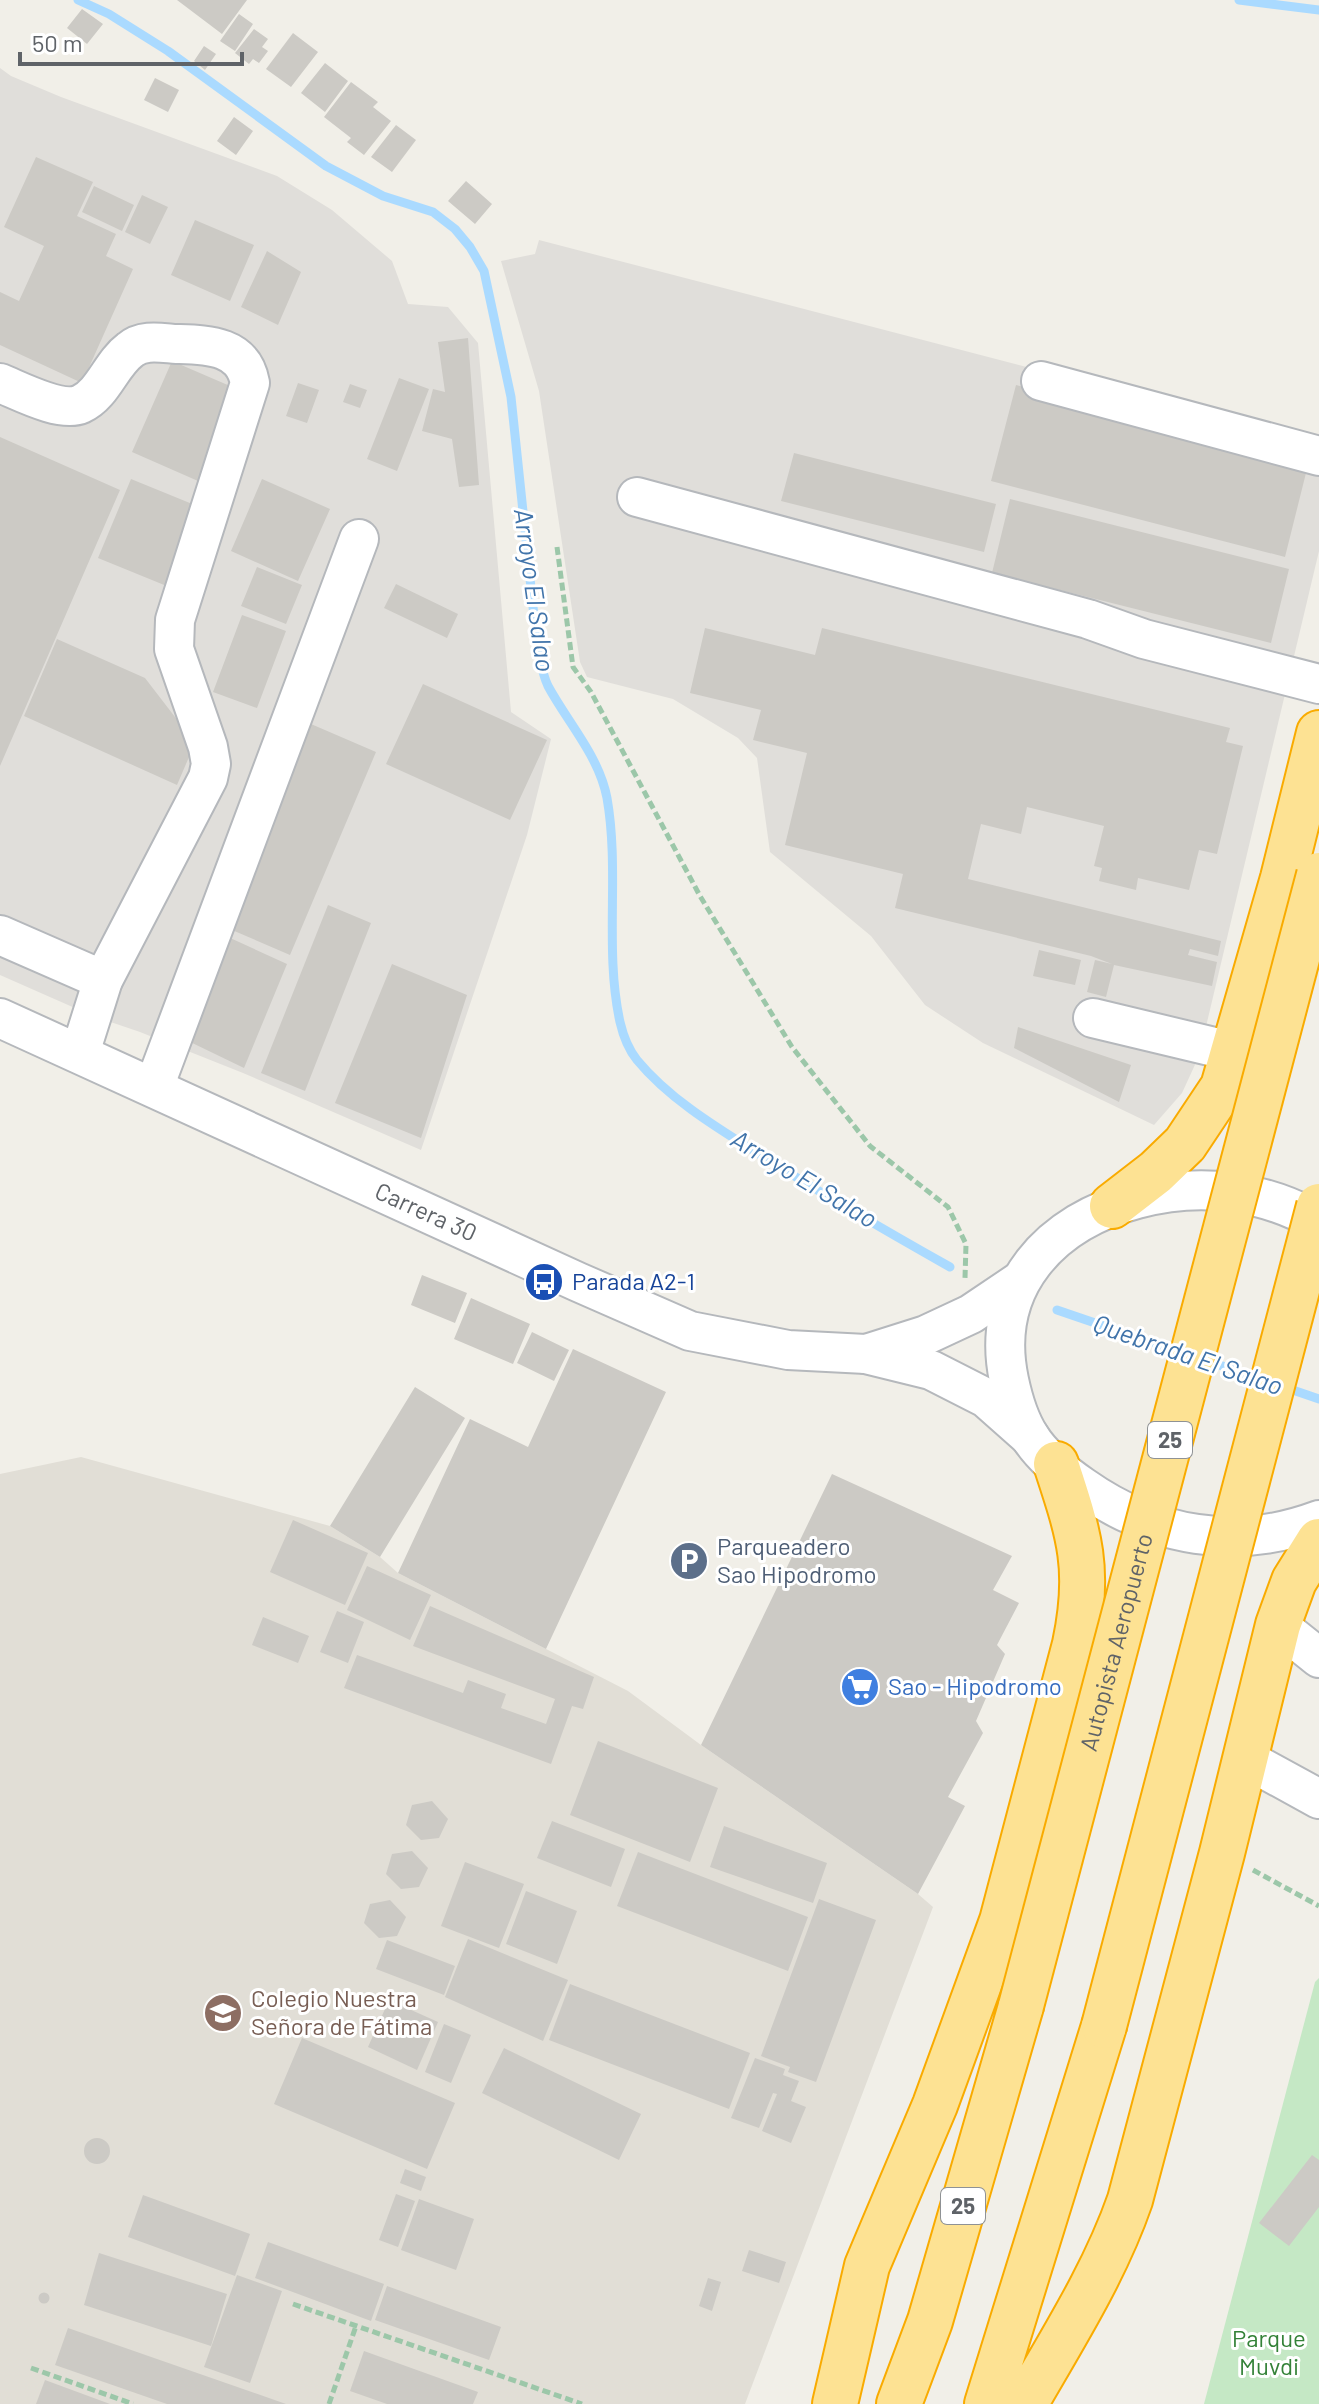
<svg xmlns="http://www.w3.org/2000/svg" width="1319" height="2404" font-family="Barlow,sans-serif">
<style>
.industrial{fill:#e0deda}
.education{fill:#e1ded6}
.green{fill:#c5e8c5}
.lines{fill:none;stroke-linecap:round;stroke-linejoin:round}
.stream{stroke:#aadaff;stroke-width:9}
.building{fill:#cccac5}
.minor-casing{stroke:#b5b8bc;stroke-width:42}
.highway-casing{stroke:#f9ab00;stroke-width:48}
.path{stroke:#9cc7a9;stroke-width:5;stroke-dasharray:8 4;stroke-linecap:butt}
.minor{stroke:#fff;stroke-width:38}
.highway{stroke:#fde293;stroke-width:44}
.highway-bridge-casing{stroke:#f9ab00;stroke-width:48;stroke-linecap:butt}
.highway-bridge{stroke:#fde293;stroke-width:44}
.labels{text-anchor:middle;stroke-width:6;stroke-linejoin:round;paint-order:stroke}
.shield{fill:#fff;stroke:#8f9295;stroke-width:2}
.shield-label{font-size:22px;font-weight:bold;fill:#5f6368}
.street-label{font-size:24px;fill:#5f6368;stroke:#fff}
.transit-label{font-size:24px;fill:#164399;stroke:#fff;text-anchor:start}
.service-label{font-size:24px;fill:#4e5e75;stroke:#fff;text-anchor:start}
.shop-label{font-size:24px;fill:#366cbe;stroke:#fff;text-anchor:start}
.education-label{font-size:24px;fill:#785e54;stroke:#fff;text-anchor:start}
.park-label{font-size:24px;fill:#348238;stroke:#fff}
.water-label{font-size:26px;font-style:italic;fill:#4174aa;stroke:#fff}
</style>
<rect width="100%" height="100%" fill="#f1efe8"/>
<path class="industrial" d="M0 68 11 76 61 97 277 176 332 210 392 261 408 304 448 307 478 343 511 712 551 739 527 835 421 1150 243 1073 140 1032 93 1016 0 975Z
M539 240 1319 443V551L1199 1056 1182 1093 1154 1125 983 1043 925 1005 871 936 770 852 757 758 738 738 673 699 587 677 580 662 539 391 501 261 535 254Z"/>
<path class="education" d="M81 1457 330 1526 380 1557 398 1573 628 1691 701 1745 918 1894 933 1907 745 2404H0V1474Z"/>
<path class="green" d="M1319 1978V2404H1204L1315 1982Z"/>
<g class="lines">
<path class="stream" d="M78 0 109 14 168 51 326 166 383 196 433 212 455 229 470 247 484 271 511 397 537 645C540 658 542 674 548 686 568 723 599 756 607 798 620 872 604 949 620 1022 623 1035 629 1050 637 1060 670 1100 719 1129 762 1156 824 1195 886 1231 950 1267
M1239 0 1319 10
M1057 1310 1183 1353
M1205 1360 1263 1380
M1284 1387 1319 1399"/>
</g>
<path class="building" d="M177 0H247L222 34Z
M82 9 103 24 87 44 67 28Z
M239 14 253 24 235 51 220 41Z
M254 29 268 39 262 47 268 51 259 63 253 59 249 64 235 53Z
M293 33 318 52 291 87 266 69Z
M204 46 216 54 205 70 194 61Z
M325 63 348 81 325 112 301 93Z
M155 78 179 90 168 112 144 100Z
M351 82 378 102 373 107 391 121 364 155 347 142 351 138 324 117Z
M234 117 253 131 236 155 217 141Z
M396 125 416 140 392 172 371 157Z
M36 157 93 182 77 216 116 234 106 256 133 269 82 383 0 345V292L19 301 44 246 4 227Z
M466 181 492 204 475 224 448 201Z
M94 186 134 205 122 231 82 212Z
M142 195 168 207 150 244 125 232Z
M195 220 254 245 230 301 171 275Z
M267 251 301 272 278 325 241 307Z
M468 338 479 485 459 487 452 439 422 431 433 389 445 392 438 342Z
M172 361 237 389 198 481 132 452Z
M399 378 429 389 397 471 367 459Z
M298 383 319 390 307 423 286 416Z
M350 384 367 390 360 408 343 402Z
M1016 385 1309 461 1285 557 991 481Z
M0 437 120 490 0 766Z
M794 453 996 504 984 552 781 501Z
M131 479 207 510 174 589 98 558Z
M262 479 330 509 298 581 231 551Z
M1010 499 1289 569 1271 643 992 573Z
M257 567 302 585 286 624 241 606Z
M396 584 458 614 447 638 384 608Z
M242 615 286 631 257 708 213 692Z
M705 628 815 655 822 628 1230 728 1226 742 1243 746 1217 854 1199 850 1189 890 1138 878 1136 890 1099 881 1102 868 1094 866 1104 826 1027 807 1021 834 981 824 968 879 1221 941 1218 956 1190 949 1188 955 1217 962 1212 986 1114 965 1106 997 1087 992 1095 960 1112 964 1091 956 895 908 903 874 785 845 807 753 753 740 761 710 690 693Z
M57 639 145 678 195 743 177 785 24 716Z
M423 684 547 740 510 820 386 764Z
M304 721 376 752 290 955 218 924Z
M328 905 371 923 305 1091 261 1073Z
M228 937 287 964 244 1068 184 1039Z
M1039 950 1081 960 1075 985 1033 976Z
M392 964 467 995 421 1138 335 1103Z
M1018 1027 1131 1065 1119 1102 1014 1048Z
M422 1275 467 1293 455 1323 411 1305Z
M471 1298 530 1324 513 1364 454 1339Z
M532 1332 569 1350 554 1381 517 1363Z
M573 1349 666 1392 546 1649 398 1573 470 1419 528 1447Z
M415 1387 465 1418 380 1557 330 1526Z
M832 1474 1012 1556 993 1590 1019 1603 997 1645 1005 1654 976 1721 983 1733 948 1797 965 1806 918 1894 701 1745Z
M293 1520 368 1553 345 1605 270 1572Z
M367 1566 431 1595 410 1640 347 1610Z
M430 1606 594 1677 583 1709 572 1706 551 1764 344 1688 357 1655 463 1693 468 1680 506 1694 501 1708 546 1724 555 1699 413 1646Z
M337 1611 364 1622 348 1663 320 1652Z
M263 1617 309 1636 298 1663 252 1645Z
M598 1741 718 1788 690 1862 570 1815Z
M432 1801 448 1819 439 1838 421 1840 406 1825 412 1805Z
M552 1821 625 1849 611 1887 537 1858Z
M724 1826 827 1863 813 1903 710 1867Z
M412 1851 428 1868 419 1887 401 1889 386 1874 392 1854Z
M638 1852 808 1917 788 1971 617 1906Z
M465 1862 524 1884 499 1948 441 1926Z
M526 1891 577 1911 557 1964 506 1944Z
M819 1899 876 1920 816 2082 788 2072 790 2067 761 2056Z
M390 1900 406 1917 397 1936 379 1938 364 1923 370 1904Z
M468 1939 568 1980 543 2041 445 1997Z
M387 1940 455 1966 444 1995 376 1969Z
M570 1984 750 2053 729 2109 549 2040Z
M389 2000 438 2022 417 2070 368 2047Z
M444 2024 471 2035 451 2083 425 2072Z
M302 2038 455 2103 427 2169 274 2104Z
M504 2048 641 2114 619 2160 482 2093Z
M755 2058 785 2069 783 2075 799 2081 791 2101 806 2107 791 2143 762 2131 777 2094 773 2093 759 2128 731 2118Z
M84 2151a13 13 0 1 1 26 0a13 13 0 1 1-26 0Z
M1312 2155 1319 2160V2207L1289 2246 1259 2223Z
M405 2169 426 2177 421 2191 400 2183Z
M396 2194 415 2201 398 2247 379 2240Z
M143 2195 250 2234 235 2276 128 2237Z
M419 2199 474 2219 456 2270 401 2250Z
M268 2242 384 2284 371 2321 255 2278Z
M749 2250 786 2262 779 2283 742 2271Z
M99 2253 227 2294 211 2346 84 2305Z
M237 2275 282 2291 250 2383 204 2367Z
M708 2278 721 2282 712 2311 699 2306Z
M387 2286 501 2327 489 2360 375 2320Z
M38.5 2298a5.5 5.5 0 1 1 11 0a5.5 5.5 0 1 1-11 0Z
M68 2328 286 2404H167L55 2365Z
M364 2351 478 2392 473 2404H387L350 2391Z
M45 2380 110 2404H36Z"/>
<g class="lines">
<defs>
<g id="minor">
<path d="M1041 381 1319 456"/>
<path d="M0 383C20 391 61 413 81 404 103 394 111 364 130 350 143 339 161 343 177 344 208 345 243 345 250 383L175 620 174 649 208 747 211 764 208 778 103 980 80 1053"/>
<path d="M637 497 1088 619 1144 639 1319 684"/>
<path d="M0 935 103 980"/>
<path id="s1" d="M0 1018 578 1282 690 1331 788 1350 866 1354 931 1370 986 1398 1030 1437"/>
<path d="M1093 1018 1235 1052"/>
<path d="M154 1087 359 539"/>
<path d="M1319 1222C1263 1190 1200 1182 1137 1199 1051 1222 989 1286 1009 1380 1013 1399 1019 1420 1030 1437 1042 1456 1064 1474 1083 1487 1154 1537 1236 1551 1319 1520"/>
<path d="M866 1354 926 1335 971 1314 1020 1281"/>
<path d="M1278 1625 1319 1658"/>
<path d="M1246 1759 1319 1799"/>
</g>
<path id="highway" d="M1112 1206 1156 1172 1185 1144 1223 1087 1283 878 1319 733
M835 2404 867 2266 935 2105 1002 1921 1075 1644C1091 1569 1079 1534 1056 1464
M899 2404 930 2321 1021 2006
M987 2404 1104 2026
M1025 2404C1063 2338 1105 2272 1130 2200L1222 1853 1278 1625 1294 1581 1319 1541"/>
</defs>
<use href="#minor" class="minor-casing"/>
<use href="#highway" class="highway-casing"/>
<path class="path" d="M557 547 573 667 591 692 700 896 792 1047 870 1146 948 1207 966 1244 965 1278
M1253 1870 1319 1906
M293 2304 582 2404
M31 2368 133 2404
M329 2404 356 2326"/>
<use href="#minor" class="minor"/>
<use href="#highway" class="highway"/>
<defs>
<g id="highway-bridge">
<path id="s2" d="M1021 2006 1319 875"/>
<path d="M1104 2026 1319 1206"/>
</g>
</defs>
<use href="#highway-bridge" class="highway-bridge-casing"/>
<use href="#highway-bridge" class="highway-bridge"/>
</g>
<defs>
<symbol id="bus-disc" viewBox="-11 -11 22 22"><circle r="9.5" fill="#1a4fb4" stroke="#fff"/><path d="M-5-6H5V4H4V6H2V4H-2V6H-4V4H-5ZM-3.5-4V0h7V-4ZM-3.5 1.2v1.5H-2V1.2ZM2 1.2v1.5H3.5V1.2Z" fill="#fff"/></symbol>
<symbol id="parking-disc" viewBox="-11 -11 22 22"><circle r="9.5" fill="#5c6f8a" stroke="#fff"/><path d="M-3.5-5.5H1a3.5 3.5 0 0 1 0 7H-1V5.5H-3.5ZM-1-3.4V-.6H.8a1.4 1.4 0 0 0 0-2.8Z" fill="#fff"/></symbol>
<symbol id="supermarket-disc" viewBox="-11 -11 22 22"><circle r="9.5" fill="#3f7fe0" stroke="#fff"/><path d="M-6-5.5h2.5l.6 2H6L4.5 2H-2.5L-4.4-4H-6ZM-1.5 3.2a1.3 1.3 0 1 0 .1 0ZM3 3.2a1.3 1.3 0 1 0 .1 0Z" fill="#fff"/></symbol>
<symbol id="school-disc" viewBox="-11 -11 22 22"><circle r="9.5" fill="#8d6e63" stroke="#fff"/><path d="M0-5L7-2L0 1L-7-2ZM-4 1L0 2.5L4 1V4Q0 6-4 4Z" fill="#fff"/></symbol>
</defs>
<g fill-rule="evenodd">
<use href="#bus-disc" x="522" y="1260" width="44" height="44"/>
<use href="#parking-disc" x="667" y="1539" width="44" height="44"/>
<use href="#supermarket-disc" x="838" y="1665" width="44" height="44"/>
<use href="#school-disc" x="201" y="1991" width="44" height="44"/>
</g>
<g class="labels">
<g class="shield">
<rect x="1148" y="1422" width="44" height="36" rx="6"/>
<rect x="941" y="2188" width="44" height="36" rx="6"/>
</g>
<g class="shield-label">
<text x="1170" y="1448">25</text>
<text x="963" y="2214">25</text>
</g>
<g class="street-label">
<text dy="8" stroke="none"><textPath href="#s1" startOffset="468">Carrera 30</textPath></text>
<text dy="8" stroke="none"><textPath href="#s2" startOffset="376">Autopista Aeropuerto</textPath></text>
</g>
<g class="transit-label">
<text x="572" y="1290">Parada A2-1</text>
</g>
<g class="service-label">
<text x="717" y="1555">Parqueadero<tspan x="717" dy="28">Sao Hipodromo</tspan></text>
</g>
<g class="shop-label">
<text x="888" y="1695">Sao - Hipodromo</text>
</g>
<g class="education-label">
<text x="251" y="2007">Colegio Nuestra<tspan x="251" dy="28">Señora de Fátima</tspan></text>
</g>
<g class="park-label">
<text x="1269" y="2347">Parque<tspan x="1269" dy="28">Muvdi</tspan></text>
</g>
<g class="water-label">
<text transform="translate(534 590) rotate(82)" y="9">Arroyo El Salao</text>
<text transform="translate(804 1179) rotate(31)" y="9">Arroyo El Salao</text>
<text transform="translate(1188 1355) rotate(19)" y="9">Quebrada El Salao</text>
</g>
</g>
<path d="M20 52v12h222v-12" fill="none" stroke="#5f6368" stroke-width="4"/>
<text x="32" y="52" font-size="24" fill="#5f6368" stroke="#ffffff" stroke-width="6" paint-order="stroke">50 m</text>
</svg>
